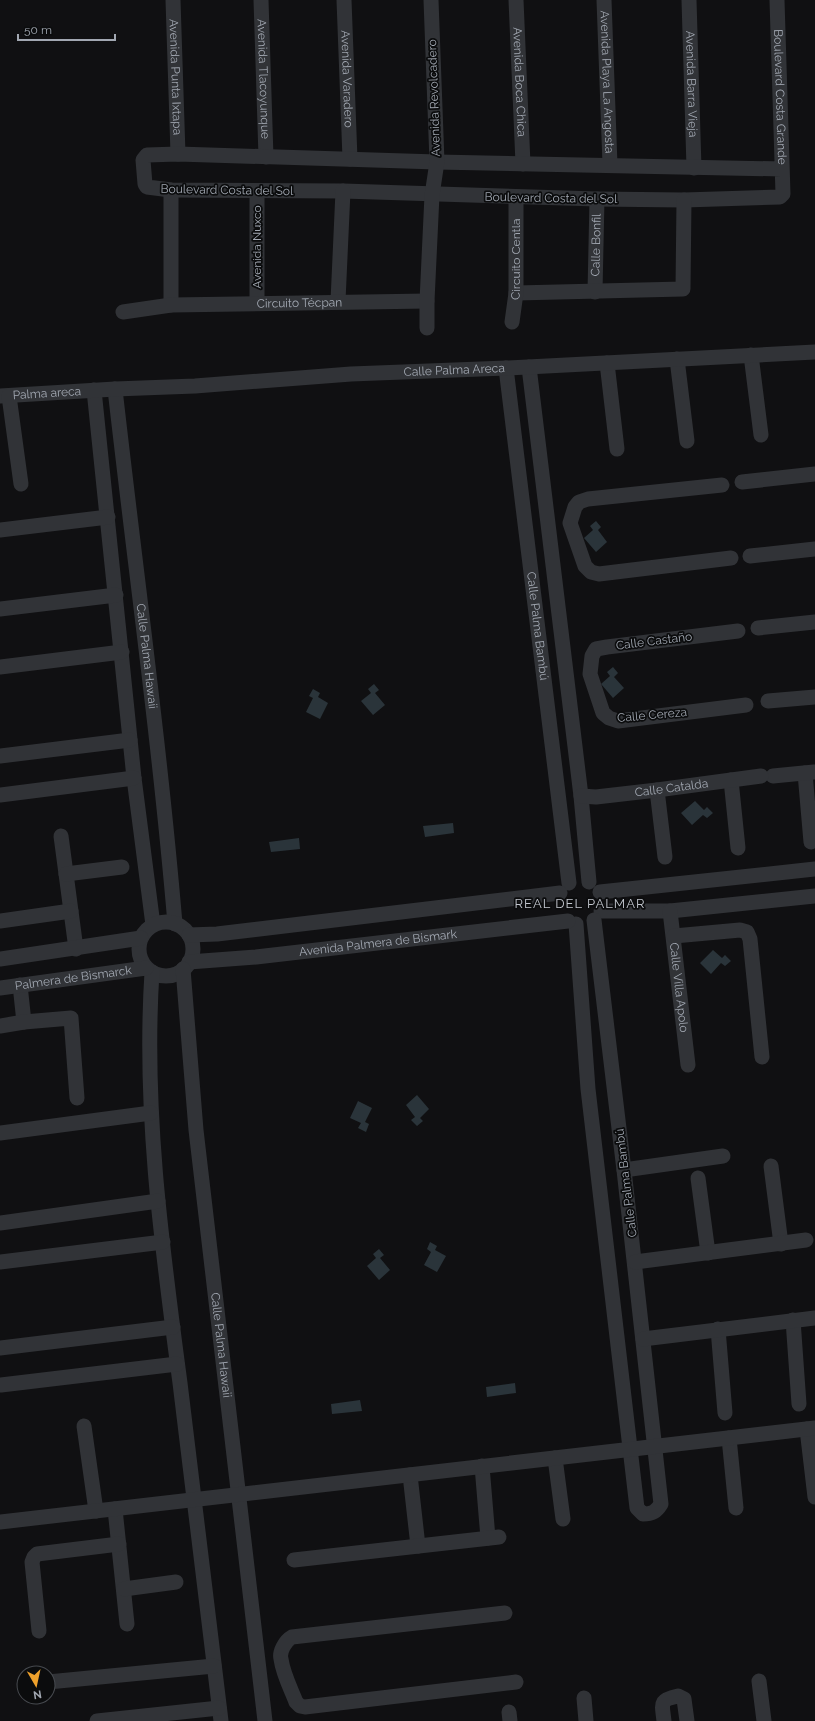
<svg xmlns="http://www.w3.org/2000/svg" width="815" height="1721" font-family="Raleway,sans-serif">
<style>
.water{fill:#2a343a}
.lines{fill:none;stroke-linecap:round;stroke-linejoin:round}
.minor{stroke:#313337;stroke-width:15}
.labels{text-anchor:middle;stroke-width:3.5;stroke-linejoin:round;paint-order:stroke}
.street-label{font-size:12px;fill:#a2a8b2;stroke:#0b0c0d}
.neighbourhood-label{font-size:13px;letter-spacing:1px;fill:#c3c7cf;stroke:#0b0c0d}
</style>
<rect width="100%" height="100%" fill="#101012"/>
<path class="water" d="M596 521 601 527 598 530 607 542 596 552 584 538 593 530 590 526Z
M613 667 618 673 614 677 624 688 613 698 601 684 610 676 607 672Z
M374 684 379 690 375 693 385 705 373 715 361 701 371 693 368 689Z
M313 689 320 693 318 697 328 703 320 719 306 712 313 698 309 696Z
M695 801 704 810 707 807 713 813 707 818 703 815 692 825 681 813Z
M453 823 454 833 425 837 423 826Z
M299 838 300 849 271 852 269 842Z
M713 950 722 958 725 955 731 961 725 966 721 963 711 974 700 963Z
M417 1095 429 1109 420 1118 423 1121 417 1126 411 1120 415 1117 406 1105Z
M358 1101 372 1108 365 1122 369 1124 366 1132 358 1128 361 1123 350 1118Z
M430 1242 437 1246 435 1250 446 1256 437 1272 424 1265 431 1252 427 1249Z
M379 1249 384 1255 380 1258 390 1270 379 1280 367 1266 376 1258 373 1254Z
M515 1383 516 1393 487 1397 486 1387Z
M360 1400 362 1411 332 1414 331 1404Z"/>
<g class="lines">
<g class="minor">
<path id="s1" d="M173 0 178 154"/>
<path id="s2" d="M261 0 266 157"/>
<path id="s3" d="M344 0 350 159"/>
<path id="s4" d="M516 0 523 164"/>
<path id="s5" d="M604 0 610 165"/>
<path id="s6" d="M689 0 694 168"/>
<path id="s7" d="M777 0 783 194 780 197 684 200 597 199 343 191 171 190 147 187 145 184 143 160 147 155 178 154 437 162 782 169"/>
<path d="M171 190V305"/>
<path id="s8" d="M595 292 597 199"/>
<path d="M516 293 683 289 684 200"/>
<path d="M338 301 343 191"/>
<path d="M257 303V191"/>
<path id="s9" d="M123 312 171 305 427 301"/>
<path id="s10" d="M512 322 516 293V197"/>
<path d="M427 328V301L432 195 437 162 431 0"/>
<path d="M751 355 761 435"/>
<path d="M677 359 687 441"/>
<path d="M607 363 617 449"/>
<path d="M529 367 581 796 589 882"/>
<path id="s11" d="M506 368 569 883"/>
<path id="s12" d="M115 389C135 567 160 745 175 924"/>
<path d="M94 390 134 778 153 925"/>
<path id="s13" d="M0 396 115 389 195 386 351 374 506 368 815 352"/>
<path d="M9 396 21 484"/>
<path d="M742 482 815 474"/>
<path d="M722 485 588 499 579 502 575 507 570 523 585 566 591 572 599 574 731 558"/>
<path d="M0 530 108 517"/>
<path d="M750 556 815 549"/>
<path d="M0 609 116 595"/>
<path d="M758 628 815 622"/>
<path d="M738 631 607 647 596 649 592 656 590 674 603 713 609 718 618 721 746 705"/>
<path d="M0 667 122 652"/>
<path d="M768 701 815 697"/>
<path d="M0 756 130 740"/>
<path d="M805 773 811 842"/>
<path d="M773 776 814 772"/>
<path d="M731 780 738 848"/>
<path d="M657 790 665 857"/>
<path d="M0 795 134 778"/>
<path id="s14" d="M581 796 596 797 657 790 761 776"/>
<path d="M61 836 76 949"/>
<path d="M66 874 122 867"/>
<path d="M600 892 815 869"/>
<path d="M601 911H670L815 896"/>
<path id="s15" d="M670 911 688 1065"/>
<path d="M0 921 71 911"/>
<circle cx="166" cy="949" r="27"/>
<path d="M576 924 588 1089 637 1508 643 1514C652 1514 656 1512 661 1504L624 1170 594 920"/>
<path d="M189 935 217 934 560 893"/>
<path d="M674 936 740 930 747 932 750 939 762 1057"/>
<path d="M0 959 141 938"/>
<path id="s16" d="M189 962 256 957 568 921"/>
<path id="s17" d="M183 969 196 1130 265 1721"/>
<path d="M152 972C143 1110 162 1247 180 1383 194 1496 207 1608 221 1721"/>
<path d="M20 985 24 1022"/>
<path id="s18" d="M0 988 146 968"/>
<path d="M0 1026 24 1022 71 1018 77 1098"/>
<path d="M0 1133 151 1113"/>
<path d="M771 1166 781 1244"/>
<path d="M624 1170 723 1156"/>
<path d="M698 1178 708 1253"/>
<path d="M0 1223 158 1201"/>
<path d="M0 1262 163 1242"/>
<path d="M635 1262 806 1240"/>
<path d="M793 1320 799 1404"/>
<path d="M718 1329 725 1413"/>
<path d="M643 1339 815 1318"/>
<path d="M0 1348 173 1327"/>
<path d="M1 1385 177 1364"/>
<path d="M84 1426 96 1511"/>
<path d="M807 1429 815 1497"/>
<path d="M729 1438 736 1508"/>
<path d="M555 1458 563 1519"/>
<path d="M482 1466 488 1538"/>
<path d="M410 1475 418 1546"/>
<path d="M115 1509 127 1624"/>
<path d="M0 1522 815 1428"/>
<path d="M294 1560 499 1537"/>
<path d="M124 1589 176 1582"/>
<path d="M505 1613 292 1637C285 1641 279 1652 281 1659 283 1674 291 1689 296 1702L300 1706 305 1707 516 1682"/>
<path d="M39 1631 32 1562 34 1557 37 1554 119 1544"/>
<path d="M759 1681 764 1721"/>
<path d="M48 1682 214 1666"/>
<path d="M584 1698 586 1721"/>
<path d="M509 1712 510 1721"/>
<path d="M97 1721 219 1708"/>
<path d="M664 1721C662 1703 659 1700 678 1696L684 1699 687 1721"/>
</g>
</g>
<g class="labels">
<g class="street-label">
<text dy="4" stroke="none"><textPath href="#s1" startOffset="77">Avenida Punta Ixtapa</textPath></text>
<text dy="4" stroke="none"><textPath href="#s2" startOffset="79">Avenida Tlacoyunque</textPath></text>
<text dy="4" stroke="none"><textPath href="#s3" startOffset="79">Avenida Varadero</textPath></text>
<text dy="4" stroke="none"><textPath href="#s4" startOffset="82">Avenida Boca Chica</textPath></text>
<text dy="4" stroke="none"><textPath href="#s5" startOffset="82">Avenida Playa La Angosta</textPath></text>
<text dy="4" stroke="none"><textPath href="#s6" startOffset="84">Avenida Barra Vieja</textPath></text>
<text dy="4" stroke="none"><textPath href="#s7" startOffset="97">Boulevard Costa Grande</textPath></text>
<text transform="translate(434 98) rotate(-92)" y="4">Avenida Revolcadero</text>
<text transform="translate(227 190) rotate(1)" y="4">Boulevard Costa del Sol</text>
<text transform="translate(551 198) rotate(1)" y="4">Boulevard Costa del Sol</text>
<text dy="4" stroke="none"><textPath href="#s8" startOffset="47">Calle Bonfil</textPath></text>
<text transform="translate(257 247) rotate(-90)" y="4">Avenida Nuxco</text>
<text dy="4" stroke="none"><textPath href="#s10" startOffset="63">Circuito Centla</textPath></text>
<text dy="4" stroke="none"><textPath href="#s9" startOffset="177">Circuito Técpan</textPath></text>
<text dy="4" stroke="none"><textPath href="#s13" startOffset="455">Calle Palma Areca</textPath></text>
<text dy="4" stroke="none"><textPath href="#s13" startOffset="47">Palma areca</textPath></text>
<text dy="4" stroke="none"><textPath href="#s11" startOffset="260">Calle Palma Bambú</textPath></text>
<text transform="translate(654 641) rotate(-7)" y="4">Calle Castaño</text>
<text dy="4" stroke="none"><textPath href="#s12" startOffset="269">Calle Palma Hawaii</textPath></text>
<text transform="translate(652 715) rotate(-5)" y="4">Calle Cereza</text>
<text dy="4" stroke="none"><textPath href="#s14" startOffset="91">Calle Catalda</textPath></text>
<text dy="4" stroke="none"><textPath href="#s16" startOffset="190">Avenida Palmera de Bismark</textPath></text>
<text dy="4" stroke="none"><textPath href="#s18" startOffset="74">Palmera de Bismarck</textPath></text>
<text dy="4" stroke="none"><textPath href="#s15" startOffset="77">Calle Villa Apolo</textPath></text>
<text transform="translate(626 1183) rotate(-97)" y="4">Calle Palma Bambú</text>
<text dy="4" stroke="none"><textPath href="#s17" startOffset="378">Calle Palma Hawaii</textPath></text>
</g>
<g class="neighbourhood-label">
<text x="580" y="908">REAL DEL PALMAR</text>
</g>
</g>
<g transform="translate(36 1685) rotate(171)"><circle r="19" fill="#0b0c0d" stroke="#474a4f"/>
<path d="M0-3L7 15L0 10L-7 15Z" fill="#eea12c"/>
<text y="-6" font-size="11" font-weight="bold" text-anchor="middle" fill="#a2a8b2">N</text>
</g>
<path d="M18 34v6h97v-6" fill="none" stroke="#a2a8b2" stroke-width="2"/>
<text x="24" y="34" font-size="12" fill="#a2a8b2" stroke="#0b0c0d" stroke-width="3" paint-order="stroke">50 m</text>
</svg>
